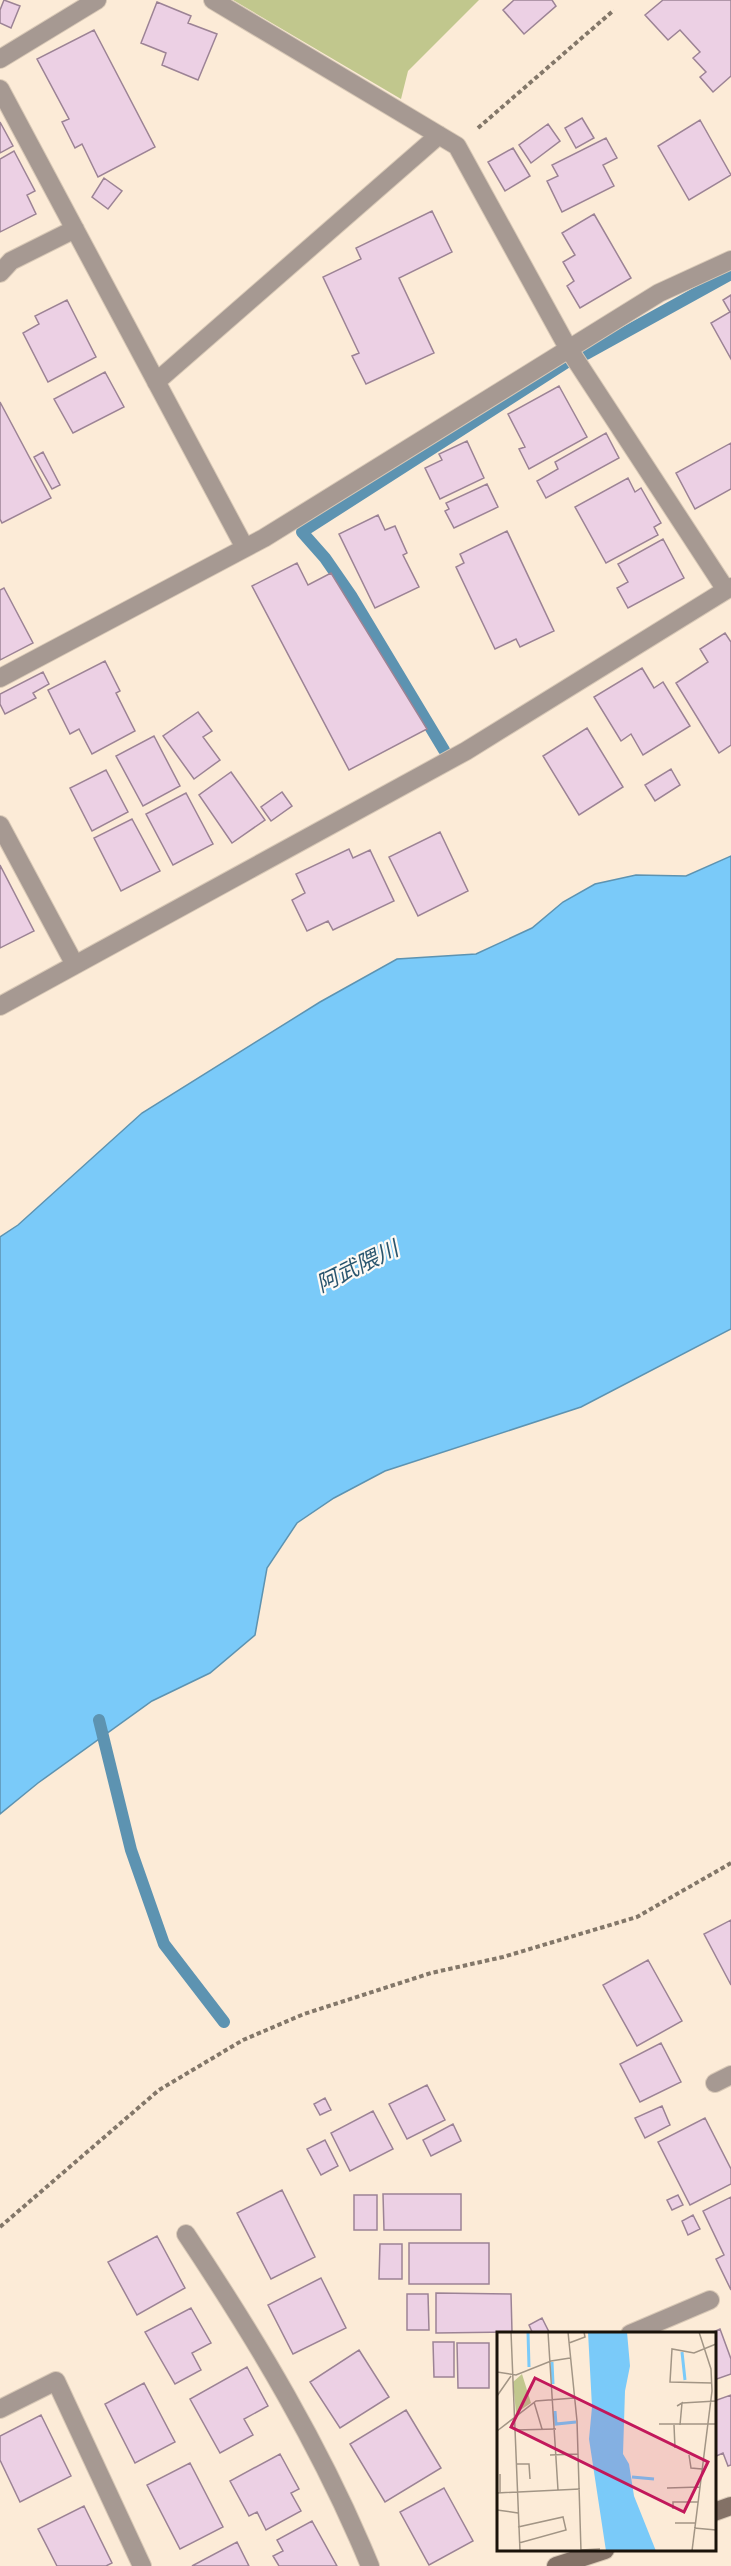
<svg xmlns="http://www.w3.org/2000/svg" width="731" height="2566" font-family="'PT Sans','Noto Sans JP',sans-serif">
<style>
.green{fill:#c1c78d}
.water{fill:#7acaf9;stroke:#5d93b1;stroke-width:1.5}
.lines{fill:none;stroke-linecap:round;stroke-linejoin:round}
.stream{stroke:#5d93b1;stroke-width:12}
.building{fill:#ecd0e4;stroke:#9c8395;stroke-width:1.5}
.street-casing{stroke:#d8c8b6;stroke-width:20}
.secondary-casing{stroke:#d8c8b6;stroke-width:20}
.path{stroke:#837769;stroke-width:4;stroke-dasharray:4.5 3;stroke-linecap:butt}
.street{stroke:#a69992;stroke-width:18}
.secondary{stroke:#837166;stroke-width:18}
.labels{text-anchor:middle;stroke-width:4.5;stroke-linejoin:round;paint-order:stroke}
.water-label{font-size:22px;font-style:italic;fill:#2a566f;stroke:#fefaf5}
.inset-river{fill:none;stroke:#7acaf9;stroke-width:3}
.inset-road{fill:none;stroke:#a29585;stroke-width:1.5}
.view{fill:#c2185b;fill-opacity:0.15;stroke:#c2185b;stroke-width:3}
.inset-edge{fill:none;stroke:#1a130a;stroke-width:3}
</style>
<rect width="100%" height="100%" fill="#fcebd7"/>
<path class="green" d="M233 0H479L408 71 401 99Z"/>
<path class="water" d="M731 856V1329L581 1407 385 1471 334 1498 297 1523 267 1568 255 1635 210 1673 152 1701 38 1783 0 1814V1237L18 1225 142 1113 320 1002 397 959 476 954 532 928 563 902 595 884 636 875 686 876Z"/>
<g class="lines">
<path class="stream" d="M586 354 731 274
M444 750 352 597 325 558 302 532 567 362
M99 1720 131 1850 164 1944 224 2022"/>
</g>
<path class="building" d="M4 0 20 6 11 28 0 23V10Z
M514 0H552L556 6 524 34 503 10Z
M663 0H731V76L713 92 700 77 706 72 693 58 700 52 680 30 668 40 645 15Z
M157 2 191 16 188 23 217 34 198 80 162 65 166 53 141 43Z
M94 30 155 147 98 177 82 144 75 148 62 122 69 119 37 59Z
M582 118 594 138 576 148 565 128Z
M700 120 731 175 689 200 658 146Z
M0 122 13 146 0 153Z
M548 124 560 141 531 163 519 145Z
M606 138 617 158 603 165 614 186 562 212 547 181 558 176 552 165Z
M513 148 530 176 505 191 488 162Z
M14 151 35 191 27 195 36 214 0 232V159Z
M104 178 122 191 108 209 92 197Z
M432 211 452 252 399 278 434 353 366 384 352 356 359 353 323 277 361 259 356 248Z
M594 214 631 278 580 308 567 286 574 281 563 262 575 255 562 233Z
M731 295V359L711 323 730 312 723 300Z
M67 300 96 357 48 382 23 333 39 324 35 316Z
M105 372 124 407 73 433 54 399Z
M559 386 587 437 529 469 519 449 525 447 508 414Z
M0 402 51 498 2 523 0 519Z
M606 433 619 458 546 498 537 481 558 469 555 462Z
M467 441 484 478 440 499 425 468 442 460 439 454Z
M731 443V489L695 509 676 473Z
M43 452 60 485 52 489 34 457Z
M628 478 635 492 641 488 661 523 654 527 658 535 606 563 575 507Z
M487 484 498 507 454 528 445 511 449 509 446 503Z
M378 515 385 530 395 526 407 553 403 555 419 587 375 608 339 534Z
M507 531 554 631 520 647 516 639 495 649 456 567 464 563 460 554Z
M663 539 684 578 628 608 617 588 628 582 618 564Z
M297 563 308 585 331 573 427 729 349 770 252 586Z
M4 588 33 643 0 660V590Z
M725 633 731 642V745L719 753 676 683 708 662 700 649Z
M105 661 120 691 116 693 135 731 92 754 79 729 70 734 48 690Z
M642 668 654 688 663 682 690 726 643 755 631 734 621 741 594 697Z
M43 672 49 684 33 693 36 698 5 714 0 704V694Z
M198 712 212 731 203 737 220 760 194 779 163 736Z
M587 728 623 787 579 815 543 756Z
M154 736 180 786 143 806 116 756Z
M671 769 680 785 655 801 645 785Z
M106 770 128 812 92 831 70 788Z
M231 772 265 820 232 843 199 795Z
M282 792 292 806 271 821 261 807Z
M186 793 213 844 173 865 146 814Z
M132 819 160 871 121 891 94 838Z
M440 832 468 891 418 916 389 857Z
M349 849 353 858 370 850 394 901 333 930 328 921 307 931 292 900 305 893 296 874Z
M0 865 34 931 0 948Z
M731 1920V1985L704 1934Z
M648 1960 682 2021 637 2046 603 1985Z
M661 2043 681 2082 640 2102 620 2064Z
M427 2085 445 2120 407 2139 389 2104Z
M325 2098 331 2110 320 2115 314 2104Z
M662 2106 670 2125 645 2138 635 2118Z
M373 2111 393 2149 350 2171 331 2133Z
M705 2118 731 2169V2184L690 2205 658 2142Z
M453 2124 461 2141 431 2156 423 2140Z
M325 2140 338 2166 321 2175 307 2149Z
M282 2190 315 2257 271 2279 237 2213Z
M383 2194H461V2230H384Z
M354 2195H377V2230H354Z
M678 2195 683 2205 672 2210 667 2200Z
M731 2197V2290L716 2259 724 2255 703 2211Z
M693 2215 700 2229 688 2235 682 2221Z
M157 2236 185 2288 137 2315 108 2262Z
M409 2243H489V2284H409Z
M380 2244H402V2279H379Z
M321 2278 346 2328 293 2354 268 2305Z
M436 2293 511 2294 512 2332 436 2333Z
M407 2294H428L429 2330H407Z
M191 2308 211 2343 192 2353 201 2370 175 2384 145 2332Z
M542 2318 549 2332 533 2334 529 2325Z
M720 2329 731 2359V2374L714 2380V2334H709Z
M433 2342H454V2377H434Z
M457 2343H489V2388H458Z
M359 2350 389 2397 340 2428 310 2382Z
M247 2367 268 2406 244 2419 253 2435 220 2453 190 2399Z
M144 2383 175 2442 135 2463 105 2404Z
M731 2395V2465L728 2466 723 2453 714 2457V2401Z
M406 2410 441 2468 385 2502 350 2444Z
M41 2415 71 2476 20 2502 0 2460V2436Z
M280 2454 299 2489 291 2493 301 2511 266 2530 257 2512 249 2516 230 2481Z
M190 2463 223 2527 180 2549 147 2485Z
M444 2488 473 2541 429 2565 400 2512Z
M84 2506 112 2563 106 2566H57L38 2529Z
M312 2521 337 2566H279L273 2556 283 2551 277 2540Z
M237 2542 249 2566H192Z"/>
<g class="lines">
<defs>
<path id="street" d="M213 0 457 146 568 348 726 590
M0 59 97 0
M0 89 245 548
M0 273 11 261 75 229
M156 382 439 135
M0 678 264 538 659 293 731 260
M0 825 75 965
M0 1006 466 751 731 587
M715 2083 731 2075
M186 2234C256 2339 322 2449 370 2566
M630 2334 710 2300
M0 2409 56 2381 142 2566"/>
<path id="secondary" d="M714 2512 731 2506
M556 2566 605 2550"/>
</defs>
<use href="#street" class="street-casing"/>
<use href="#secondary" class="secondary-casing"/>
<path class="path" d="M478 128 614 10
M0 2227 159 2090 243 2040 304 2014 431 1973 503 1957 637 1917 731 1863"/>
<use href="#street" class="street"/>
<use href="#secondary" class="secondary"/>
</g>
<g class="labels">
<g class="water-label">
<text transform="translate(357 1266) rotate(-26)" y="8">阿武隈川</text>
</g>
</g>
<g transform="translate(497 2332)">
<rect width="219" height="219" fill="#fcebd7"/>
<path d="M25 42 34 71 19 81 16 50Z" fill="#c1c78d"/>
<path d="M91 0H130L133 34 128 59 126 122 132 132 137 164 159 219H109L92 107 95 75Z" fill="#7acaf9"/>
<path class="inset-river" d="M31 0 32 35M185 20 188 48M55 30 56 52M58 79 59 92 79 90M135 145 157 147"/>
<path class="inset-road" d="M14 0 23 219M51 0 61 158M71 0 80 89 84 219M72 11 88 5 87 0M0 40 19 43 54 29 73 26M215 51 173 50 175 17 197 21 219 12M0 64 14 44M37 70 45 97M185 71 219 69M180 74 185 71 183 93M162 92H219M177 93 178 116M18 98 59 97M0 99 39 69 77 66M53 123 81 122M192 123 194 136 205 137M19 132H32L33 147M3 142V161M170 156 203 155M0 161 83 157M176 177V170H201M0 178 21 181M178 191H198M21 195 66 185 69 198 22 211M197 196 219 198M84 218 103 217M195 219 215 59 214 37 202 0"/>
<path class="view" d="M38 46 211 130 187 180 14 95Z"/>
<rect width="219" height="219" class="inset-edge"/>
</g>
</svg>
